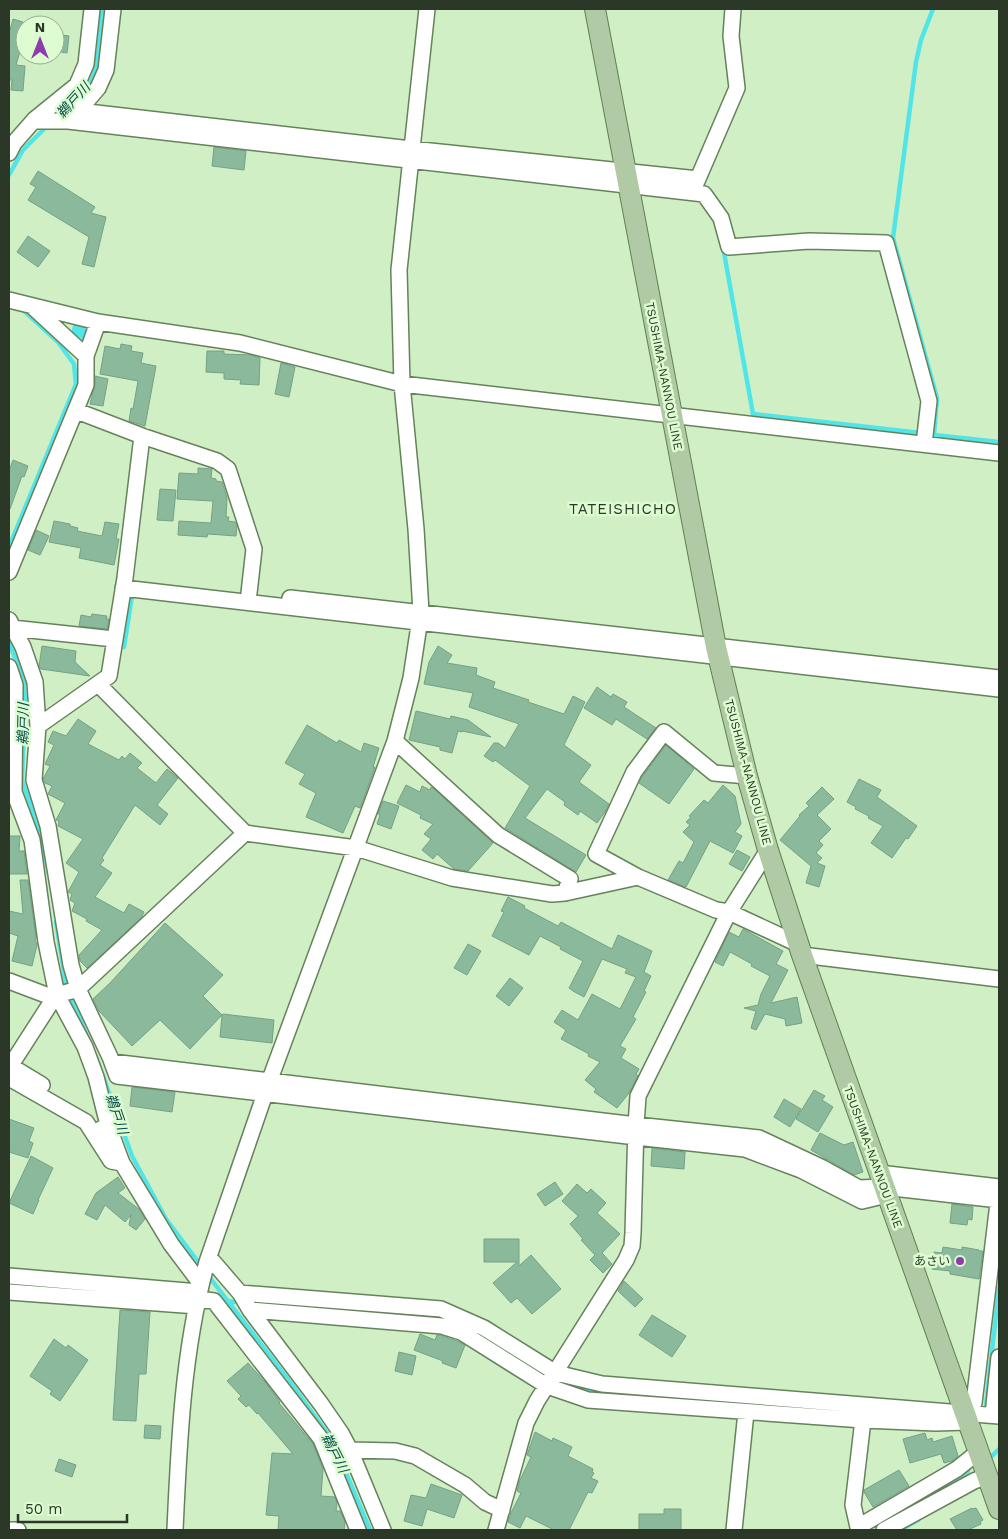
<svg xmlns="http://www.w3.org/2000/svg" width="1008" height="1539" font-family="'Work Sans','Noto Sans JP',sans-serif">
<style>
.water{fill:#52e5e8}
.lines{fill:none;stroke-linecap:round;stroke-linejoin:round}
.stream{stroke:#52e5e8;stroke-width:4.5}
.building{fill:#8ab99b;stroke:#74a286}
.minor-casing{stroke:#66825c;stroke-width:18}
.major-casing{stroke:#5f8051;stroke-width:22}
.minor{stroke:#fff;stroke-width:15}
.major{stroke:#afcaa4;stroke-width:20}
.poi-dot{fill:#8f3caa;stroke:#ddfcd1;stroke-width:2}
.labels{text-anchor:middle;stroke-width:5;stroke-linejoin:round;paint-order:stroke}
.street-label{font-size:12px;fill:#2c3827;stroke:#ddfcd1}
.poi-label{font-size:12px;fill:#2c3827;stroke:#ddfcd1;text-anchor:end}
.water-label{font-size:14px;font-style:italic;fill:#054a4b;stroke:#ddfcd1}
.quarter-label{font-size:15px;letter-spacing:1px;fill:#2c3827;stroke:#ddfcd1}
</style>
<rect width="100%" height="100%" fill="#d0efc4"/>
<path class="water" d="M74 323 87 327 83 340 71 332Z"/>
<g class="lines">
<path class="stream" d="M933 9 921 40 916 62 893 238 937 398 934 435 999 442
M57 117C70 106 83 95 92 79 99 67 101 25 102 9
M9 175 23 150 47 126
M723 247 753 414 921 433
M9 547 76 384 74 364 58 342 21 308
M9 642 24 682 25 702 22 780 41 836 49 874
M119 647H124L132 596
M56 922 66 985 87 1036
M96 1057 132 1156 166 1219 202 1267
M207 1274 290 1382 332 1440 370 1530
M218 1300 235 1302
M556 1382 596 1391 644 1397
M986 1405 999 1288
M992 1456 999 1449
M913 1503 968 1471
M900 1530 918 1520"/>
</g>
<path class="building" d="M13 19 23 22 22 27 25 28V35L16 65 25 66 23 91 11 90 12 80H9V34Z
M55 34 69 36 67 53 55 51Z
M214 147 246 151 244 170 212 166Z
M38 171 95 207 91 213 106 217 94 267 82 264 89 237 28 200 36 187 30 184Z
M28 236 50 251 38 267 17 252Z
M121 344 132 346 131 351 143 353 141 363 156 366 145 426 129 421 131 408 133 409 138 381 100 374 105 346 120 349Z
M207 351H224V354L251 355 260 358 259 385 240 384 241 380 224 379V373L206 372Z
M281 363 295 367 289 397 275 394Z
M95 376 108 379 103 406 90 404 95 385Z
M13 460 28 466 24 477 22 476 10 509H9V471Z
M198 468 212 469 211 478 216 479V481L222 482 227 498 226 517H229L228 521 235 522 237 526 236 536 208 534 207 537 178 535 179 521 211 523 213 501 177 499 179 473 198 474Z
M160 489 176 490 173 521 157 520Z
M54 521 70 524V526L78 528 77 531 102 536 105 522 119 524 116 539H119L114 565 79 558 81 548 49 542Z
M36 530 49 536 40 555 28 550Z
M92 614 107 616 106 619H109L107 629 79 626 81 615 91 617Z
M42 646 76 651 75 662 90 676 41 669 39 666Z
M438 646 452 655 447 663 477 668 476 675 495 682 493 688 529 700 528 702 564 714 573 696 585 702 564 745 591 765 579 782 609 804 605 812 597 823 580 811 578 815 564 805 565 802 547 789 525 818 586 855 576 872 505 828 530 786 495 760 493 762 484 756 494 743H498L505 748 519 724 469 707 473 693 424 684 429 662Z
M597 687 611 697 613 694 627 702 624 707 656 728 647 739 616 719 612 725 584 708Z
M416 711 450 719 451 716 468 720 491 737 462 731V732L458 731 452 753 440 750V747L409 740Z
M78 719 96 731 88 744 119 760 122 756 125 759 130 753 142 763 137 768 156 783 167 769 178 778 157 805 168 814 160 825 135 805 102 858 104 860 100 865 112 873 95 897 124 913 129 904 144 912 141 918 87 968 80 961 79 955 102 930 86 921 87 919 72 911 75 903 70 900 72 894 68 892 79 872 66 863 83 839 58 826 59 821 56 820 65 803 48 794 52 786 45 783 43 779 50 766 45 764 54 745 48 742 53 731 66 736Z
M307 725 337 743 339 740 361 752 364 743 379 748 373 767H375L360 808 355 806 343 833 306 817 316 793 299 784 305 774 285 763Z
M666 745 694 769 669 804 639 783 642 777Z
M859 779 881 790 877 797 917 826 908 839 906 838 892 858 871 843 883 826 868 818 869 816 855 809 856 807 847 802Z
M406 785 420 792 422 786 430 790 431 787 433 788 493 843 468 871 454 869 437 854 433 859 422 850 431 839 424 834 433 824 420 818 421 815 397 803Z
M723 785 735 796 741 824 735 832 742 836 733 853 710 841 686 887 668 880 679 861 683 863 694 842 683 832 690 825 686 822 691 817 689 816 704 800 708 803Z
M822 787 834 799 817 815 831 829 819 841 823 845 816 853 822 858 817 863 825 866 819 887 806 883 811 866 780 840 800 816 799 815 809 806 806 803Z
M383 801 399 806 391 829 377 824 380 815 378 814Z
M9 836H20L19 851H24L27 874H9Z
M737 850 750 857 742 871 729 864Z
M20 880H28L36 937 35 941 36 942 37 945 32 966 12 961 18 936 9 933V911L23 914Z
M508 897 525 906 524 908 558 926 561 922 612 949 618 935 652 951 644 972 651 976 644 991 646 992 633 1017 636 1019 620 1046 626 1049 621 1058 639 1069 636 1074 638 1076 629 1093 617 1108 594 1092 596 1089 585 1080 600 1062 588 1056 589 1054 561 1039 566 1030 554 1022 562 1010 578 1020 592 994 620 1009 636 977 625 973 627 969 602 959 584 997 573 991 569 988 583 961 560 949 561 947 540 936 529 955 492 936 504 912 501 911Z
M165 923 223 975 203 996 222 1015 223 1014 274 1020 272 1043 220 1037 222 1015 190 1049 160 1020 132 1046 99 1011 93 999 110 983Z
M743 929 783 951 776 964 788 970 771 1003 797 997 802 1023 786 1026 785 1019 765 1014 756 1030 751 1028 756 1011 744 1008 758 1005 761 994 770 976 751 966 752 964 730 952 723 966 715 962 729 932 739 937Z
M468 944 481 951 467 975 454 968Z
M510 978 523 988 509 1006 496 996Z
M132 1087 175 1092 172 1112 130 1106Z
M814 1090 825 1096 822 1100 833 1107 818 1132 796 1119Z
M784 1099 801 1109 790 1127 774 1117Z
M9 1119 34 1128 29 1141 33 1143 28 1158 9 1152Z
M820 1133 844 1145 853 1142 863 1172 854 1175 811 1150Z
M652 1148 685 1152 684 1169 651 1166Z
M31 1156 53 1168 38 1200H39L33 1214 9 1203Z
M118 1177 125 1188 118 1193 140 1210 145 1219 136 1230 129 1225 131 1215 125 1222 105 1205 97 1220 85 1214 96 1193Z
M555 1182 563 1194 545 1206 537 1194Z
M577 1184 587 1193 591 1189 606 1203 597 1213 620 1234 602 1253 612 1264 603 1273 590 1260 595 1255 581 1240 583 1239 570 1224 578 1216 562 1201Z
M952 1204 973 1207 972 1220 968 1219 967 1225 950 1223Z
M484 1239H519V1266L531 1255 561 1289 532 1314 517 1298 511 1303 493 1283 517 1262H484Z
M943 1247 962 1250V1247L979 1250V1251H983L979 1279 950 1274V1271L932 1269 934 1252 942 1253Z
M624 1281 643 1299 635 1307 618 1291Z
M120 1310 150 1312 146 1374H139L136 1421 113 1420Z
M652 1315 686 1336 672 1357 639 1335Z
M420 1334 435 1340 437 1335H440L457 1341 465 1345 456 1368 442 1363 443 1361 414 1350Z
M54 1339 66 1348 68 1345 88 1360 60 1401 50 1394 52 1391 30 1376Z
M399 1352 416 1356 412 1375 395 1371Z
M248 1363 265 1382 280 1402 279 1403 313 1444 323 1469 321 1496 335 1497 337 1503 336 1511H340L345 1522 344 1530H278L279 1516 266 1515 272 1453 293 1454 258 1413 257 1414 249 1405 246 1407 238 1399 241 1396 227 1381Z
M145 1425 161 1426 160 1439 144 1438Z
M535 1432 552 1441 553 1438 572 1447 568 1456 593 1469 592 1472 594 1473 591 1478 598 1481 592 1493 588 1492 569 1530H554L526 1516 520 1528 508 1522 511 1513 521 1493 517 1491 520 1480 531 1457 527 1455Z
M925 1433 927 1440 932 1438 933 1442 952 1436 958 1456 952 1461 944 1463 941 1454 910 1463 903 1439Z
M59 1459 76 1465 72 1477 55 1471Z
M899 1470 909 1486 873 1507 864 1492V1490Z
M431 1484 462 1495 454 1518 427 1509 422 1526 404 1521 411 1495 426 1498Z
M972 1508 973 1509 976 1508 983 1520 980 1522 981 1524 968 1530H957L950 1519Z
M664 1509H681V1530H639V1514H664Z"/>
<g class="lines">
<defs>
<path id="minor" d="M79 111 411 149 698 179
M74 116 98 88 106 70 113 9
M35 119 38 121H68L704 194 721 218 729 247 809 241 886 243 929 401 924 444
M9 153 14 143 35 119 77 85 86 64 92 9
M694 188 737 88 731 36 733 9
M9 300 98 322 240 343 402 384 999 453
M34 308 86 356
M77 411 142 436 217 461 228 469 254 549 249 593
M9 572 86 385V356L98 322
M123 588 999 689
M290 598 999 678
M9 620 23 647 35 682 38 726 34 780 48 826 71 965 78 989 110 1057 117 1076 636 1137 745 1149 801 1170 862 1201 887 1195
M12 628 114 639
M9 667 15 685 14 792 32 840 46 942 57 995 85 1047 96 1077 108 1125
M98 684 245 833
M38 726 109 676 125 578 142 436
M395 741 498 835 570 879 565 893
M638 877 596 854 634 772 664 732 714 773 747 776
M802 955 999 979
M9 981 54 998
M112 1062 636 1125 759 1138 823 1168 859 1188 884 1187 999 1200
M9 1065 42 1085
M9 1068 54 998 57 995 78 989 245 833 356 848 452 878 552 894 565 893 638 877 716 910 729 912 798 944
M9 1078 86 1122 111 1161 122 1163 171 1244 201 1284
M99 1130 108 1125 122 1163
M879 1173 999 1187
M209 1257 240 1293 441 1309 484 1328 556 1373 602 1384 999 1416
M9 1276 199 1292
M9 1292 197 1306
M240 1293 250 1310 442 1326 461 1332 547 1386 588 1400 863 1420 936 1423 967 1422
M198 1299 214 1301 321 1439 358 1530
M250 1310 321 1404 341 1433 350 1450 383 1530
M964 1413 974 1403 999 1195
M993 1415 999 1357
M863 1420 853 1505 858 1527 957 1469 978 1452
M350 1450 395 1451 415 1456 465 1485 485 1502 502 1510
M9 1530H18
M175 1530C179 1440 183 1349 207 1262L269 1082 395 741 411 678 421 612 416 529 402 384 399 270 427 9
M496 1530 526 1423 537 1401 626 1260 632 1246 633 1233 636 1125 638 1096 729 912 768 850
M734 1530 746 1412
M884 1530 974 1481 987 1476"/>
<path id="major" d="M595 9 716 647 747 776 768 850 802 955 999 1509"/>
</defs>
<use href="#minor" class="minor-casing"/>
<use href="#major" class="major-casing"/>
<use href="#minor" class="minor"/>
<use href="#major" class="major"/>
</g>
<circle class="poi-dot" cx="960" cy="1261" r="5"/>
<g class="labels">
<g class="street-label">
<text transform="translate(664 376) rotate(79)" y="4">TSUSHIMA-NANNOU LINE</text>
<text transform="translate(748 772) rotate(75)" y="4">TSUSHIMA-NANNOU LINE</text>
<text transform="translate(873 1157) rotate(70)" y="4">TSUSHIMA-NANNOU LINE</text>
</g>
<g class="poi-label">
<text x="950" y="1265">あさい</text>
</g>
<g class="water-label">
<text transform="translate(73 100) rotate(-48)" y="5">鵜戸川</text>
<text transform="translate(23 724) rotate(-89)" y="5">鵜戸川</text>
<text transform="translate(117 1114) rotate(71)" y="5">鵜戸川</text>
<text transform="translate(335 1453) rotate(63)" y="5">鵜戸川</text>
</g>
<g class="quarter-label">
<text x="623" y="514">TATEISHICHO</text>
</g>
</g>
<rect width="1008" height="1539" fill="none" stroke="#2c3827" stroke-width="20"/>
<g transform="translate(40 40)"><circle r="24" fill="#ddfcd1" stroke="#96ae8d"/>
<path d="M0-4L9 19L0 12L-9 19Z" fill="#8f3caa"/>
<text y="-8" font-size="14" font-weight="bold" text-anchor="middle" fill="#2c3827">N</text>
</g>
<path d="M18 1514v8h109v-8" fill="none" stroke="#2c3827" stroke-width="2.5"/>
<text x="25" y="1514" font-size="15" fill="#2c3827" stroke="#ddfcd1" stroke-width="4" paint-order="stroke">50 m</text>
</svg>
